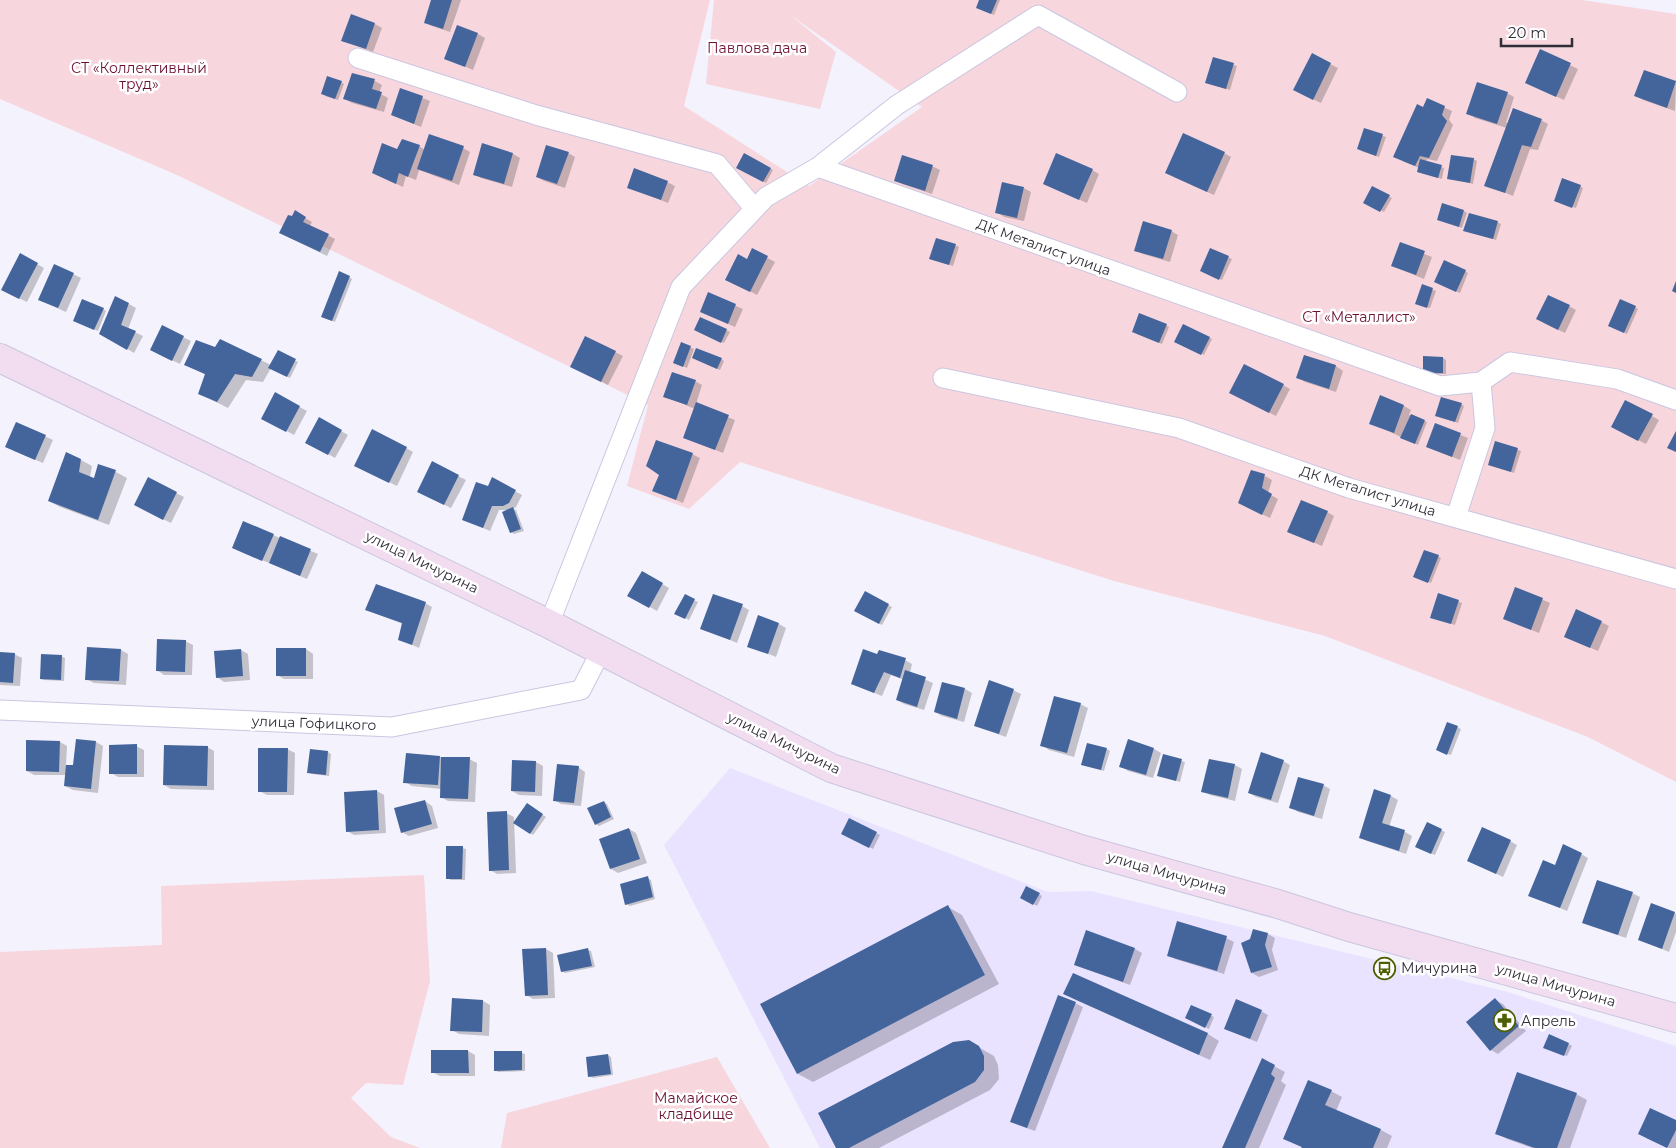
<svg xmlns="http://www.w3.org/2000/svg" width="1676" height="1148" font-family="Montserrat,sans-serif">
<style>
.built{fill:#e9e3ff}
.green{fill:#f7d7dd}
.shadow{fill:#0003}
.building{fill:#44659c}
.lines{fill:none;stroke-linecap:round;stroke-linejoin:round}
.street-casing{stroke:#cbc6e0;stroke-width:21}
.secondary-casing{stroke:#cbc6e0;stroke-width:30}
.street{stroke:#fff;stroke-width:19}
.secondary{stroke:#f2dcf0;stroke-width:28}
.labels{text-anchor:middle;stroke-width:5;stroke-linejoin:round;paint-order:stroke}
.park-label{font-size:14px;fill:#6b0f32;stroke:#fff}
.street-label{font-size:14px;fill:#302d38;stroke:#fff}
.poi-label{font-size:14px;fill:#302d38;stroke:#fff;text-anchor:start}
</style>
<rect width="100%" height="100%" fill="#f4f2fd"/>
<path class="built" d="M730 768 1048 892 1091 891 1508 992 1676 1046V1148H820L664 845Z"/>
<path class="green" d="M0 0H710L684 106 809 186 922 107 790 15 836 52 820 109 706 84 714 0H1582L1676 14V782L1588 737 1325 636 1114 581 740 462 689 509 627 486 648 405 177 175 0 99Z
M424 875 430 981 403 1085 366 1083 351 1098 391 1137 420 1148H0V952L162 945 161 886Z
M717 1057 770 1148H501L507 1113Z"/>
<path class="shadow" d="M432 0H461L450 32 432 26 425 22Z
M980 0H1000L994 15 980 9Z
M375 24 382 28 373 52 343 40Z
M478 34 485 38 473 70 446 58Z
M1541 51 1578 69 1564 100 1534 86Z
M1312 55 1338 68 1321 103 1302 94Z
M1214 59 1237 66 1230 90 1210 84Z
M1645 71 1676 82 1675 111 1643 100 1636 96Z
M352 74 375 81 382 85 379 93 388 98 384 112 352 103 345 99Z
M341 82 344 84 338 100 325 96Z
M401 89 430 101 421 127 392 115Z
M1507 93 1514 97 1506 123 1541 120 1548 124 1538 150 1530 149 1513 196 1486 185 1507 128 1475 118 1468 113Z
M1428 100 1452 111 1449 120 1453 125 1437 161 1427 159 1426 162 1444 168 1442 179 1421 173 1418 172 1419 168 1402 161Z
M1365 130 1386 137 1379 157 1361 151Z
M483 145 513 154 520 158 512 187 481 178 474 174Z
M419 146 425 150 463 148 470 152 459 185 419 170 416 180 406 176 403 187 373 173 398 151Z
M568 153 575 157 565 188 544 181 537 177Z
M1224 153 1231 157 1214 195 1174 177Z
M744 155 773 170 766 183 737 167Z
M1473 159 1477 161 1473 184 1449 178Z
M932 166 940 170 932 194 902 184 895 180Z
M1092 170 1099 174 1087 203 1044 184Z
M667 182 675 186 668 203 628 187Z
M1580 186 1583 188 1576 208 1559 202Z
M1373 187 1392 198 1384 212 1365 202Z
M1024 188 1031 192 1024 221 1004 217 997 212Z
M1464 211 1467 213 1462 228 1441 221Z
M295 212 312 222 310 226 335 239 327 256 288 237 292 217Z
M1497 222 1501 224 1496 240 1468 232Z
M1171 231 1178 235 1170 262 1143 254 1135 250Z
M1400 244 1432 257 1424 279 1392 266Z
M955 245 959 247 953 266 934 260Z
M1210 249 1232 259 1222 280 1204 272Z
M753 250 775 262 757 295 734 283Z
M37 264 44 268 27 302 10 294Z
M1465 271 1468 273 1460 293 1439 284Z
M73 274 81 278 66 312 46 303Z
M349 277 352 279 335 322 325 318Z
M1423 286 1436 291 1430 308 1420 305Z
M708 294 743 309 735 327 708 315Z
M129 304 136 308 128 329 143 336 134 353 101 333Z
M1569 306 1576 310 1565 333 1544 323Z
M1635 307 1638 309 1627 334 1613 328Z
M103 309 106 311 98 331 77 322Z
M1166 325 1169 327 1162 344 1137 334Z
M1183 325 1212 339 1204 355 1178 343Z
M162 327 191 341 180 364 159 354Z
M726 330 730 332 724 343 698 332Z
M220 340 271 365 278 351 298 362 290 378 271 368 263 382 246 380 228 408 200 394 206 375 186 365 215 348Z
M681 344 694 349 687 368 678 364Z
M615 352 623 356 608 385 579 370Z
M1304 357 1336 366 1343 371 1336 392 1305 382 1298 378Z
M1443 358 1446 360V374H1427Z
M721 359 724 361 720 370 697 360Z
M695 381 702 385 696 404 735 420 723 453 685 438 695 409 664 396Z
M1283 385 1290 389 1276 416 1238 397Z
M276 394 307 411 294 435 263 418Z
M1381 397 1404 406 1411 410 1409 415 1427 422 1418 445 1371 423Z
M1626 402 1659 420 1646 444 1620 431Z
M1461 404 1464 406 1458 423 1440 417Z
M320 419 348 435 335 458 307 442Z
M17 423 53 440 43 463 14 451Z
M1436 425 1468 438 1460 460 1428 447Z
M1496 442 1521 451 1514 473 1492 466Z
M406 448 413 452 397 486 363 469Z
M692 454 700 458 683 503 654 491Z
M81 460 92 466 90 477 95 479 98 466 116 472 127 478 109 525 60 507 49 501Z
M458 476 466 480 451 508 425 495Z
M1265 476 1272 480 1268 493 1278 499 1270 518 1247 507Z
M148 479 184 497 171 523 142 509Z
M492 479 522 495 516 507 513 509 516 510 524 531 514 534 511 532 510 510H499L490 531 464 520 489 488Z
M1327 512 1334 516 1322 546 1289 532Z
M273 535 318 554 307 579 233 548Z
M1438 556 1441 558 1431 583 1418 578Z
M642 572 669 588 657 611 629 595Z
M1516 588 1550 603 1539 633 1511 622Z
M866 593 892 607 882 625 856 611Z
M1439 595 1462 603 1455 625 1435 619Z
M685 596 698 602 689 620 676 613Z
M425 603 432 607 419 648 399 639 403 624 367 610Z
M742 606 749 610 737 643 702 628Z
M1601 622 1609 626 1598 651 1573 640Z
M779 624 786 628 776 657 749 646Z
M185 641 193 645 192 675H164L157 670Z
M306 649 313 654V679H284L277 675Z
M121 650 128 654 126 685 94 683 86 679Z
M241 650 248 654 250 680 224 682 217 677Z
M0 653 14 654 22 658 20 686 0 685Z
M878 655 905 660 912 664 910 673 933 683 924 710 904 704 897 700 904 680 891 675 882 696 852 684Z
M61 656 65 658 64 681 44 680 41 679Z
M965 689 972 693 964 722 942 716 935 712Z
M1013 690 1021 694 1006 737 983 729 976 725Z
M1080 704 1088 708 1074 757 1049 750 1042 745Z
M1448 723 1461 729 1451 755 1441 752Z
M60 742 67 746 66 766 74 767 96 742 103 746 98 793 73 790 65 786 67 775H34L27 771Z
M136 746 144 750V777H118L111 773Z
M207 747 214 751V790L171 789 164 785Z
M287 749 295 753 294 795H267L259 791Z
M1107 749 1110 751 1104 771 1086 766Z
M1154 749 1161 753 1153 778 1128 771 1120 766Z
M311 750 328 752 331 754 329 776 312 774 309 772Z
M1164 755 1185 762 1180 782 1158 775Z
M439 757 469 759 477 763 475 802 448 801 441 797V789L412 786 405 782Z
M513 761 536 762 543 766 542 796 519 795 512 791Z
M1283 761 1290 765 1278 803 1256 797 1249 793Z
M1235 765 1242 769 1235 801 1210 795 1203 791Z
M578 767 585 772 581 806 561 804 554 800Z
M1323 785 1330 789 1322 819 1298 812 1291 807Z
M377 791 384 795 386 833 354 835 347 831Z
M1391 796 1398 800 1389 827 1405 832 1412 836 1406 854 1367 841 1360 837Z
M425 801 432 806 438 828 409 836 402 832Z
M604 802 607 804 614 819 599 826 596 824Z
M527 805 546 817 533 835 515 823Z
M506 813 514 817 516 873 497 874 490 870Z
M849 820 880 835 873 849 843 834Z
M1427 823 1445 832 1435 855 1420 849Z
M629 829 636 833 647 863 618 873 611 869Z
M1510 841 1517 845 1503 877 1469 861Z
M462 848 466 849 465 880H451L447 878Z
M1581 854 1588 858 1567 911 1530 895 1556 866Z
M647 878 651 880 655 899 630 906 626 904Z
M1027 887 1042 896 1037 906 1022 897Z
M1632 893 1640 897 1626 938 1591 926 1584 922Z
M948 907 962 915 999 984 813 1082 798 1074 762 1005Z
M1674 913 1676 914V932L1669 952 1640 940Z
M1254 930 1268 934 1275 938 1272 950 1278 970 1259 977 1252 973 1251 940Z
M1087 932 1135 949 1142 953 1130 985 1083 968 1076 964Z
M1226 938 1234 942 1224 974 1175 959 1168 955Z
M546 949 553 953 555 998 533 999 526 995Z
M588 950 591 951 595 967 565 973 562 971Z
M1074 974 1208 1034 1219 1041 1210 1060 1076 1000 1065 994Z
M1495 1000 1503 1004 1526 1031 1498 1054 1491 1050Z
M483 1001 490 1005 489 1036 459 1034 452 1030Z
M1075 1003 1083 1007 1035 1131 1018 1125 1011 1121Z
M1191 1006 1214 1017 1209 1029 1186 1017Z
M1261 1011 1268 1015 1257 1042 1233 1032Z
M968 1041 994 1056 998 1065 999 1079 990 1090 879 1148H838Z
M1569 1044 1572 1046 1567 1056 1548 1049Z
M468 1051 475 1055V1076H440L432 1072Z
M522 1053 525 1054V1071L498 1072 495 1070Z
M608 1055 611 1057 613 1075 593 1078 589 1076Z
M1274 1066 1285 1072 1281 1081 1286 1085 1259 1148H1223Z
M1331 1091 1342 1097 1336 1111 1381 1130 1392 1136 1387 1148H1303L1285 1139Z
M1576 1094 1587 1100 1570 1148H1532L1507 1139 1496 1133Z
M1676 1122V1148H1668L1646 1138Z"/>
<path class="building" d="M431 0H452L443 29 424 23Z
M979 0H997L991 14 976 8Z
M351 14 375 23 366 49 341 41Z
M457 25 478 33 465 67 444 59Z
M1540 49 1571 63 1556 97 1525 83Z
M1312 53 1331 63 1313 100 1293 90Z
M1213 57 1234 63 1226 89 1205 83Z
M1644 70 1676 81 1667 108 1634 96Z
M352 73 375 79 372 89 382 92 376 109 343 99Z
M327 76 342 81 335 99 321 94Z
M1477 82 1508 92 1497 124 1466 114Z
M400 88 423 96 414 124 391 115Z
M1427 98 1445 106 1442 115 1447 121 1429 158 1420 156 1415 166 1393 157 1417 104 1423 107Z
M1513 108 1542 119 1531 147 1522 145 1505 193 1484 186Z
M1364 128 1383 134 1376 156 1357 149Z
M1183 133 1225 152 1207 192 1165 173Z
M429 134 464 146 452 181 417 169Z
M402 139 420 145 408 177 399 173 396 184 372 173 382 143 397 149Z
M482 143 513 153 504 184 473 175Z
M546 145 569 152 557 184 536 177Z
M744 153 771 168 763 182 736 168Z
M1056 153 1093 169 1079 200 1043 184Z
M902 155 933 165 925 191 894 181Z
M1451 155 1474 158 1470 183 1447 179Z
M1420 159 1442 165 1438 178 1417 172Z
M634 168 668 181 661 200 627 188Z
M1562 178 1581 185 1572 208 1554 201Z
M1002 182 1024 187 1017 218 995 213Z
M1372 186 1390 195 1380 212 1363 203Z
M1442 203 1464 210 1459 227 1437 220Z
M295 210 306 217 303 222 329 234 320 252 279 233 288 215 292 216Z
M1469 213 1498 221 1493 239 1463 231Z
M1143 221 1172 230 1163 259 1134 251Z
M936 238 956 244 949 265 929 259Z
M1400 242 1425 251 1416 275 1391 266Z
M752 248 768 256 750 292 725 280 738 254 747 259Z
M1210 248 1229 256 1219 280 1200 271Z
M20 253 38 263 19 299 1 290Z
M1444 260 1466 270 1456 292 1434 282Z
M54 264 74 273 58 308 38 300Z
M339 271 350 276 332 321 321 317Z
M1676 281V293L1672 291Z
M1422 284 1433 288 1427 308 1415 304Z
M708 292 736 304 728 324 700 312Z
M1548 295 1570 305 1558 330 1536 319Z
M115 296 129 303 121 325 136 331 127 350 99 334Z
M82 299 104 308 94 330 73 321Z
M1620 299 1636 306 1624 333 1608 326Z
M1139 313 1167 324 1159 343 1132 332Z
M700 317 727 329 721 343 694 330Z
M1183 324 1210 337 1201 355 1174 342Z
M162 325 184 336 172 361 150 350Z
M585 336 616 351 601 382 570 367Z
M220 339 262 359 252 377 235 374 217 402 198 394 205 374 184 365 196 340 215 347Z
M681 342 691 346 683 367 673 363Z
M696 348 722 358 717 369 692 358Z
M278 350 296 359 287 377 268 368Z
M1304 355 1336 365 1329 389 1296 378Z
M1423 356 1443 357V373H1423Z
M1244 364 1284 384 1269 413 1229 393Z
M672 372 696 380 687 405 663 397Z
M275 392 300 406 286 432 261 419Z
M1380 395 1404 405 1394 433 1369 424Z
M1441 397 1462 403 1455 422 1435 416Z
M1625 400 1653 414 1638 441 1611 427Z
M696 402 729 415 715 450 683 438Z
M1411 414 1425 420 1415 444 1400 438Z
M319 417 342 430 328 455 305 443Z
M16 422 46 435 35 460 5 447Z
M1435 423 1461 433 1452 457 1426 447Z
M372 429 407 447 389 483 354 466Z
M1676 431V452L1667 448Z
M656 440 693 453 676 500 652 491 659 475 646 466Z
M1495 441 1518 448 1511 472 1488 465Z
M66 452 81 459 79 472 94 478 98 464 116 470 98 520 48 501Z
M432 461 459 475 444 505 417 492Z
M1251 470 1265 474 1262 488 1272 494 1262 515 1238 503Z
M148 477 177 492 163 520 134 505Z
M492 477 516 490 509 503 503 506H492L483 528 462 520 476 482 488 486Z
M1301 500 1328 511 1314 543 1287 532Z
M513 507 521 529 510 533 502 512Z
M243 521 274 534 262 561 232 548Z
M280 536 311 549 300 576 269 563Z
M1424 550 1439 555 1428 583 1413 577Z
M642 571 663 583 649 608 627 596Z
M376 584 426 602 412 645 398 640 402 623 365 610Z
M1515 587 1543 598 1531 630 1503 619Z
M865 591 889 604 879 624 854 611Z
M1438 593 1459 600 1451 624 1430 618Z
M685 594 695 599 685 619 674 614Z
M713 594 743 604 730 640 700 629Z
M1576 609 1602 621 1590 648 1564 637Z
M758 615 779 623 768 654 747 647Z
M157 639 186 640 185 672 156 671Z
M87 647 121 649 119 681 85 680Z
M276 648H306V676H276Z
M241 649 243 676 216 678 214 651Z
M863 649 877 654 879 650 906 658 900 678 884 672 874 693 851 684Z
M0 652 15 653 13 683 0 682Z
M41 654 62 655 61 680 40 679Z
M905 670 926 677 917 707 896 700Z
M989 680 1014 689 999 734 974 726Z
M942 682 965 688 957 719 934 712Z
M1054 696 1081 703 1067 753 1040 746Z
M1447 722 1458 726 1447 755 1436 750Z
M76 739 96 741 91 789 64 786 66 765H73Z
M1128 739 1154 748 1146 775 1119 767Z
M26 740 60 741 59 772 26 771Z
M1087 743 1107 748 1101 770 1081 765Z
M137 744V774H109V745Z
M164 745 208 746 207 786 163 785Z
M258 748H288L287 792H258Z
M310 749 328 751 326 775 307 773Z
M1261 752 1284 760 1271 800 1248 793Z
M406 753 440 756 438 785 403 783Z
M1163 754 1182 759 1176 781 1157 776Z
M441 757H470L468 799 440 798Z
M1209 759 1235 764 1228 798 1201 792Z
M512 760 536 761 535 792 511 791Z
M557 764 579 766 574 803 553 801Z
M1298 777 1324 784 1314 816 1289 808Z
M1374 789 1391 795 1382 823 1405 830 1399 851 1359 838Z
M377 790 379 830 346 832 344 792Z
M425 800 432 824 401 833 394 808Z
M604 801 611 817 595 825 587 808Z
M527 803 543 814 530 834 513 823Z
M507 811 509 870 489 871 487 812Z
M849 818 877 832 869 848 841 834Z
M1427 822 1442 829 1431 854 1415 847Z
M1482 827 1511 840 1496 874 1467 861Z
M629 828 640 859 610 869 599 839Z
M1563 844 1582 853 1560 908 1528 896 1543 860 1555 865Z
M446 846H463L462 879H446Z
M648 876 653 897 625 905 620 884Z
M1597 880 1633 892 1618 935 1582 923Z
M1026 886 1040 893 1033 905 1020 898Z
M1651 903 1675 912 1662 949 1638 940Z
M948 905 985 975 797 1074 760 1004Z
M1177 921 1227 936 1217 971 1167 956Z
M1253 929 1268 933 1265 945 1272 967 1251 973 1241 943 1250 939Z
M1086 930 1135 948 1123 982 1074 965Z
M546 948 548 995 525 996 522 949Z
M588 948 592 966 561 972 557 955Z
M1073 973 1208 1033 1199 1055 1063 994Z
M1058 995 1076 1002 1027 1128 1010 1122Z
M452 998 483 1000 482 1032 450 1031Z
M1495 998 1519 1026 1490 1051 1466 1022Z
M1236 999 1262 1010 1250 1039 1224 1029Z
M1191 1005 1212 1014 1205 1028 1185 1018Z
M1549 1034 1569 1043 1564 1056 1543 1048Z
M969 1040 979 1046 984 1056V1070L975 1082 849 1148H836L818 1113 953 1042Z
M431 1050H468L469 1073H431Z
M494 1051H522V1070L494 1071Z
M608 1054 611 1074 588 1077 586 1057Z
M1262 1058 1275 1065 1271 1074 1275 1078 1245 1148H1222Z
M1517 1072 1577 1093 1557 1148H1535L1495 1134Z
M1308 1080 1332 1090 1325 1105 1381 1129 1373 1148H1301L1302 1147 1283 1139Z
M1650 1108 1676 1120V1130L1667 1148 1638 1134Z"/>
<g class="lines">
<defs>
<path id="street" d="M358 58 536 115 717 164 755 209
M818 167 1440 386 1481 382 1510 362 1617 379 1676 400
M943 378 1179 428 1349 488 1676 579
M1456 517 1485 428 1481 382
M549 624 681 287 766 197 818 167 897 105 1038 15 1177 92
M0 710 392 727 581 690 601 651"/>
<path id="secondary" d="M0 358 549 624 831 768 1084 850 1278 904 1349 927 1676 1018"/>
</defs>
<use href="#street" class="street-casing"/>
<use href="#secondary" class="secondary-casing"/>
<use href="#street" class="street"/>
<use href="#secondary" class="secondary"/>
</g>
<defs>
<symbol id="bus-ring" viewBox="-11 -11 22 22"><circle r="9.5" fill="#fff" stroke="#4e5f02" stroke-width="1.5"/><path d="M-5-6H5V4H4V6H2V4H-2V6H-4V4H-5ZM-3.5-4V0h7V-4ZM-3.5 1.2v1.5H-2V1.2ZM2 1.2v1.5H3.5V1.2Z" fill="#4e5f02"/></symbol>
<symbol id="pharmacy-ring" viewBox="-11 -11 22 22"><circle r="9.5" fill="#fff" stroke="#4e5f02" stroke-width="1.5"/><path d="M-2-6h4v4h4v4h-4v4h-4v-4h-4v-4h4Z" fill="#4e5f02"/></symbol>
</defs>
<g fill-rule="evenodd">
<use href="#bus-ring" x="1372" y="956" width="25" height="25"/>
<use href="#pharmacy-ring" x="1492" y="1008" width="25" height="25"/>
</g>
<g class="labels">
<g class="park-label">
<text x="757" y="53">Павлова дача</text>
<text x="139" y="73">СТ «Коллективный<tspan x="139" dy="16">труд»</tspan></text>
<text x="1359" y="322">СТ «Металлист»</text>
<text x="696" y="1103">Мамайское<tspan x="696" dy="16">кладбище</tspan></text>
</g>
<g class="street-label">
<text transform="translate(1044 247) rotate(20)" y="5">ДК Металист улица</text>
<text transform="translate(1368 491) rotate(17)" y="5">ДК Металист улица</text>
<text transform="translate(422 562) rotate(26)" y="5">улица Мичурина</text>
<text transform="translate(314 723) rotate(2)" y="5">улица Гофицкого</text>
<text transform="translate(784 743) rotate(26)" y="5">улица Мичурина</text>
<text transform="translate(1167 873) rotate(16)" y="5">улица Мичурина</text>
<text transform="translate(1556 985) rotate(16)" y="5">улица Мичурина</text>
</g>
<g class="poi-label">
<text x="1401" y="973">Мичурина</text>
<text x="1521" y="1026">Апрель</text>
</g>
</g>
<path d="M1501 38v8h71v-8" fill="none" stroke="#302d38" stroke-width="2.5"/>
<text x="1508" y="38" font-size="15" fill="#302d38" stroke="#ffffff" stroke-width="4" paint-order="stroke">20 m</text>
</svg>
